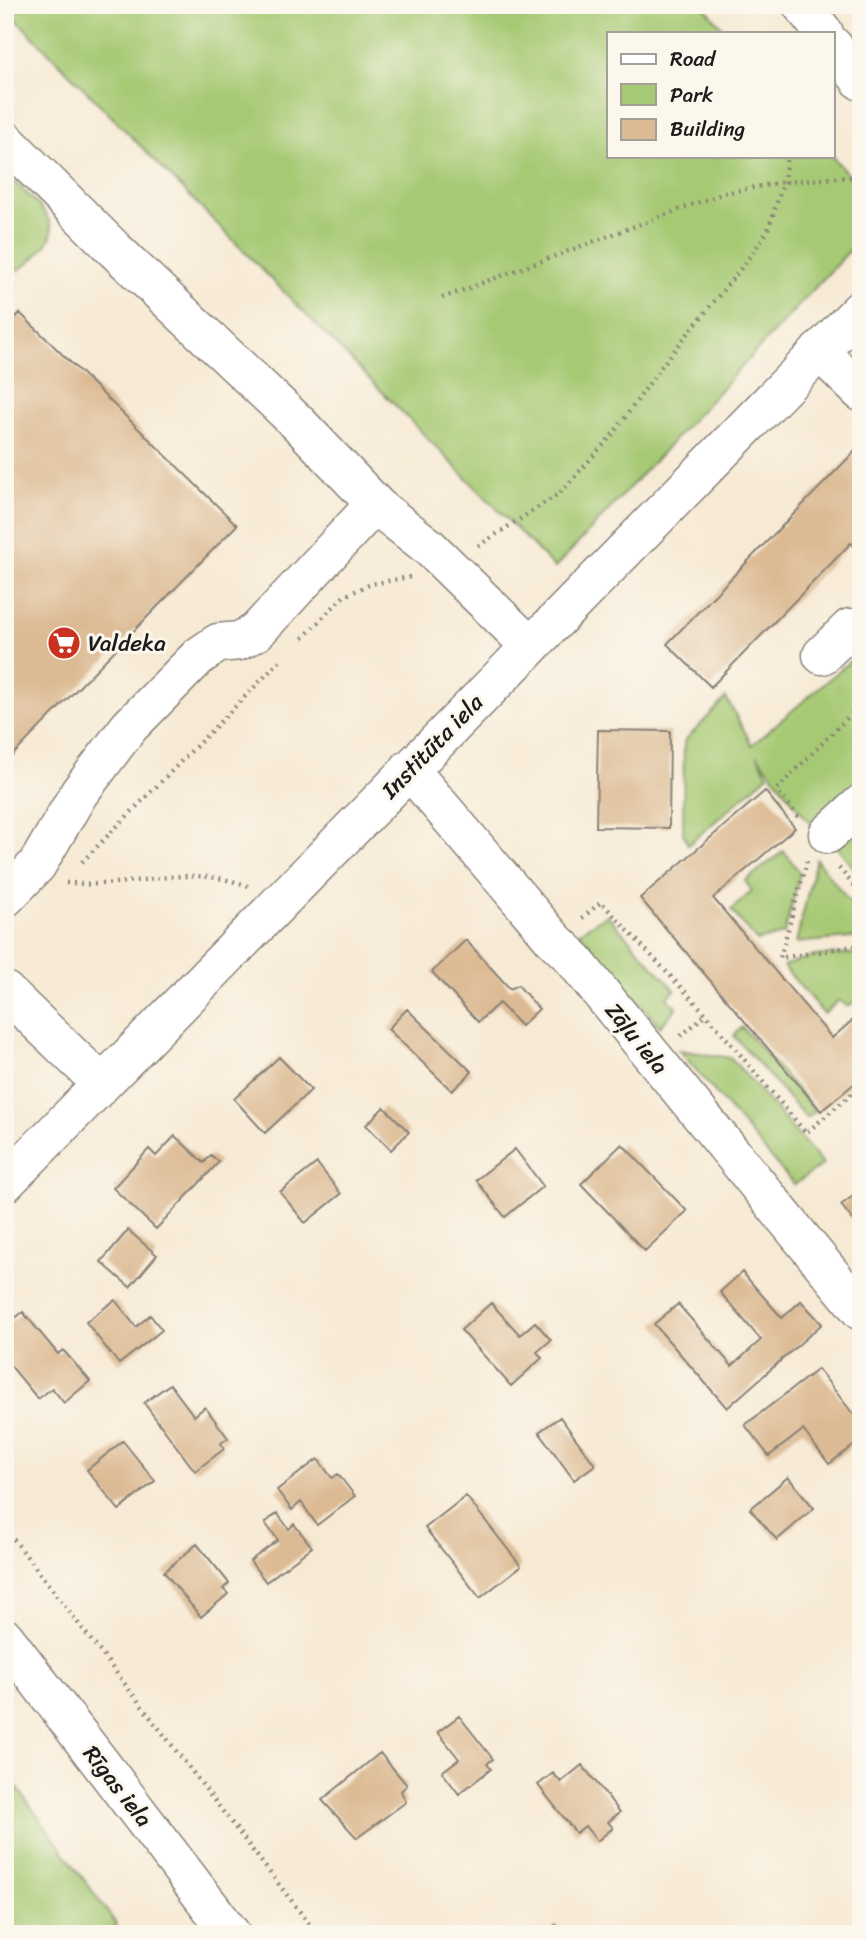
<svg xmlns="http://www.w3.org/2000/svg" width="866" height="1939" font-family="Sriracha,sans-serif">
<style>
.green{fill:#a6c973;stroke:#617248;stroke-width:2}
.building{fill:#dcba93}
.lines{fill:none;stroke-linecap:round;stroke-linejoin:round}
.minor-casing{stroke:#8a8378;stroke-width:41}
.major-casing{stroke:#8a8378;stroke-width:41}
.path{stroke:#8a8378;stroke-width:4.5;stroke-dasharray:2 5;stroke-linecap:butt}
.minor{stroke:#fff;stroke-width:38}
.major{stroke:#fff;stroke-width:38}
.labels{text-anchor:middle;stroke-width:6;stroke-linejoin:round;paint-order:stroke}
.poi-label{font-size:23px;fill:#1c1c1c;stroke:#fbf7ec;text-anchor:start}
.street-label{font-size:23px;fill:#1c1c1c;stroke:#fbf7ec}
</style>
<rect width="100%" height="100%" fill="#fbf7ec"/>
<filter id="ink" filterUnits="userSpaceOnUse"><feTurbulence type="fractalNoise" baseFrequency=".0143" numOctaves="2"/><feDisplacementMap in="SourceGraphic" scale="14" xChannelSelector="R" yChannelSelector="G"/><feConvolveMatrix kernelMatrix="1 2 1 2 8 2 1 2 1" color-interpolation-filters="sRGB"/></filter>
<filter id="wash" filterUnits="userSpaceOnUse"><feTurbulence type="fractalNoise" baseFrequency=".00686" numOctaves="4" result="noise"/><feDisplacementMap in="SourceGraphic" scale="28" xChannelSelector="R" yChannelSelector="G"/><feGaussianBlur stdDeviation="1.57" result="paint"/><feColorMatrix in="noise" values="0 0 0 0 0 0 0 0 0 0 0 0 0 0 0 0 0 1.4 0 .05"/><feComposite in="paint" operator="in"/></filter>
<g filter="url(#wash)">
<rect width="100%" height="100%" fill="#f7ead5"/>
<path class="green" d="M5 5H703L727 33H609V156H832L861 189V238L555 568 5 8Z
M5 174C20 188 60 217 50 238 45 250 29 262 19 270L5 268Z
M856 656 861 659V796L819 835 757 755 768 775 688 845 683 833 684 742 726 698 752 745Z
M861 827V877L837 847Z
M784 851 800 873 784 934 757 941 731 910 752 891 745 881Z
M816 859 861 916V937L796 943Z
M607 915 675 990 667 998 677 1007 660 1027 579 932Z
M861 953V996L848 1007 839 1000 824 1014 783 966 813 956Z
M742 1027 816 1111 806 1118 734 1036Z
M679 1050 731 1058 823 1164 794 1185Z
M5 1771 117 1925 109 1934H5Z"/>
<g id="blocks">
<path class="building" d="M20 313 237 525 10 758 5 754V328Z
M861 445V552L851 543 711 687 667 644Z
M598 730 670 731 669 828 596 827Z
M765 791 795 828 713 898 832 1038 861 1013V1078L821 1111 640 898Z
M466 940 510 989 518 985 539 1009 521 1026 499 1003 478 1022 432 972Z
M407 1009 472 1072 452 1091 388 1029Z
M279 1057 311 1090 265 1133 234 1099Z
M384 1107 409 1132 391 1150 366 1125Z
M175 1136 204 1163 211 1155 219 1162 156 1229 113 1188 149 1149 156 1156Z
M622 1144 687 1211 645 1251 581 1184Z
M515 1149 543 1186 505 1217 476 1180Z
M317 1163 341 1194 305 1223 280 1192Z
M861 1190V1230L841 1205Z
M128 1230 157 1255 130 1287 101 1262Z
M742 1272 782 1318 801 1301 822 1324 727 1408 654 1324 678 1304 732 1366 761 1340 720 1292Z
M115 1300 136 1327 150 1315 162 1330 119 1364 86 1322Z
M491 1303 520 1335 535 1322 551 1340 537 1352 542 1358 511 1386 461 1330Z
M23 1312 58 1354 63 1350 90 1381 64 1403 52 1388 38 1399 5 1359V1326Z
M818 1369 861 1424V1440L829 1464 803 1430 769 1456 745 1425Z
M170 1384 194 1416 205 1407 228 1438 221 1443 224 1449 195 1471 144 1403Z
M560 1417 595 1465 574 1480 539 1432Z
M123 1441 155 1481 119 1510 87 1470Z
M318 1459 332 1478 338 1474 355 1496 317 1525 301 1502 292 1510 277 1490Z
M788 1477 814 1508 777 1540 750 1509Z
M466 1496 521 1566 480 1598 425 1528Z
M277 1513 289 1529 294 1524 312 1547 266 1582 250 1561 278 1540 265 1523Z
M197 1544 229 1583 223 1589 228 1594 201 1617 164 1572Z
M459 1716 493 1759 487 1764 491 1769 459 1794 442 1772 459 1759 438 1732Z
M380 1753 407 1785 401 1791 406 1802 357 1838 322 1800Z
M582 1765 620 1812 608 1822 613 1828 597 1841 585 1826 576 1833 538 1785 553 1773 561 1782Z
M556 1925 564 1934H546Z"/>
</g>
</g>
<g filter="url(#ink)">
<use href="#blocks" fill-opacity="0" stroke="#8a8378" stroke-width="2"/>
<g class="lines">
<defs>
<path id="minor" d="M802 5 824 33
M833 46 861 81
M5 140 115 250 299 424 378 507 429 547 530 646
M819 351 861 392
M822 655 850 628 861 638
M409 769 555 941 569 954 861 1311
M828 834 861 804
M5 898 37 865 79 793 129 727 199 656 218 643 239 641 256 632 375 504
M5 991 102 1084
M5 1183 861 309"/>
<path id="major" d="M5 1638 231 1934"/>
</defs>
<use href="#minor" class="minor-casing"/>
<use href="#major" class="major-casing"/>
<path class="path" d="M442 298 724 193 784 182 861 176
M478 546 560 493 614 433 661 367 746 262 767 232 784 182 787 156
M303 638 344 596 371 584 410 577
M798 817 777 789 861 704
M807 861 780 958 861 945
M82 862 280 661
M839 868 861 894
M66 883C77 883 88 885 99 884 153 882 193 866 248 886
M582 918 601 902 706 1014 806 1133 861 1086
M681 1036 706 1014
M5 1528 317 1934"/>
<use href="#minor" class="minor"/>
<use href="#major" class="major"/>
</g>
</g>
<defs>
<symbol id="supermarket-disc" viewBox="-11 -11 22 22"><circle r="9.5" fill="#c8321e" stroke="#fbf7ec"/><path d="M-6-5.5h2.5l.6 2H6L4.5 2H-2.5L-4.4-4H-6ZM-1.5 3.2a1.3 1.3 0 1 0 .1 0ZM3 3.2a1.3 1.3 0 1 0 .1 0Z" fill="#fff"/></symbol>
</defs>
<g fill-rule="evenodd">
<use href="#supermarket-disc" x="45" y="624" width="38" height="38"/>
</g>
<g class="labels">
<g class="poi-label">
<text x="88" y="651">Valdeka</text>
</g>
<g class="street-label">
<text transform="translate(432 746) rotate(-46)" y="8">Institūta iela</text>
<text transform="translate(637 1038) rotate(51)" y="8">Zāļu iela</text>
<text transform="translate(118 1786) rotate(52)" y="8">Rīgas iela</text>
</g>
</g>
<rect width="866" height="1939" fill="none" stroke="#fbf7ec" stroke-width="28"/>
<rect x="607" y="32" width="228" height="126" fill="#fbf7ec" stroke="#a29f99" stroke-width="2"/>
<rect x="621" y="54" width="35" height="10" fill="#ffffff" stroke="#a29f99" stroke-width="2"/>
<text x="670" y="66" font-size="21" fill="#1c1c1c">Road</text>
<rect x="621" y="84" width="35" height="21" fill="#a6c973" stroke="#a29f99" stroke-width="2"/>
<text x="670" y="102" font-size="21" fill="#1c1c1c">Park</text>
<rect x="621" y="119" width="35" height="21" fill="#dcba93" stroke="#a29f99" stroke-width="2"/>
<text x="670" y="136" font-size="21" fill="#1c1c1c">Building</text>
</svg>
